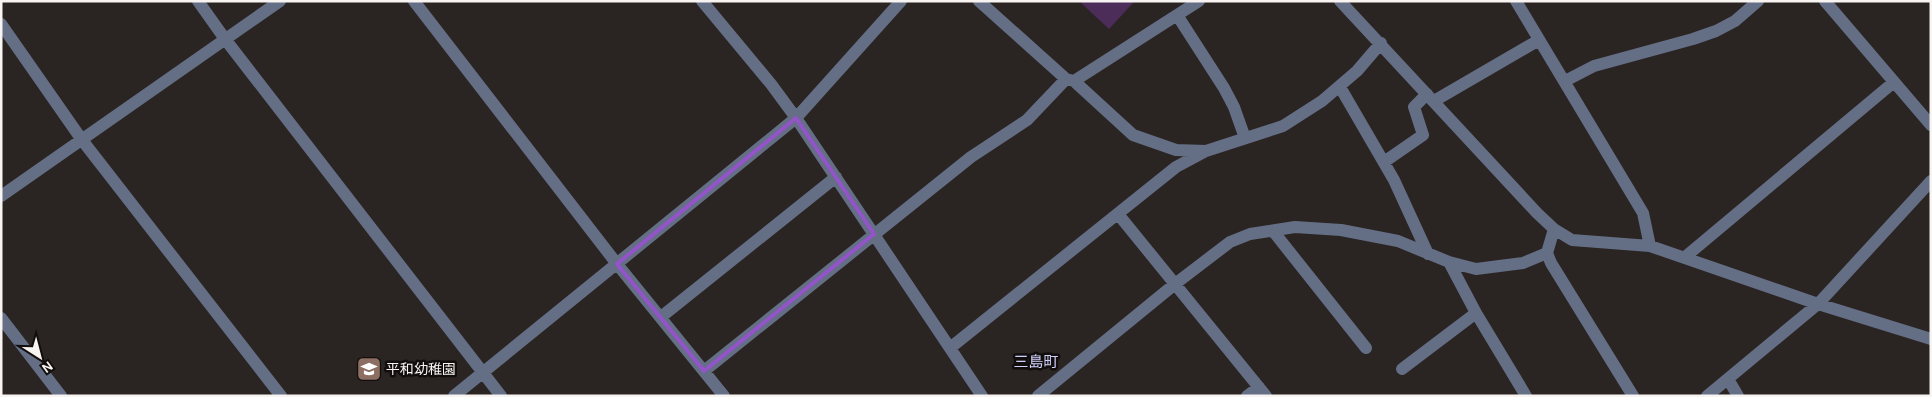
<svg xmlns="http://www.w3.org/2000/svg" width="1932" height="397" font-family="Karla,'Noto Sans JP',sans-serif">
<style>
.building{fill:#4c2c58}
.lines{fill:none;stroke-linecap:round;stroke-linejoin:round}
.minor{stroke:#646e85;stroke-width:12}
.marked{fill:none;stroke:#9454c9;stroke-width:4;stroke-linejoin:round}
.labels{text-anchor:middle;stroke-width:5;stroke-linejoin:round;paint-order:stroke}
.poi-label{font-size:14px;fill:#f8f4f2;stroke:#110e0d;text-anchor:start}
.neighbourhood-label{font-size:15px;fill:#d2d1fc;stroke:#110e0d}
</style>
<rect width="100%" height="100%" fill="#2a2422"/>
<path class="building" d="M1083 1H1131L1133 3 1109 29 1081 3Z"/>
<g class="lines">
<path class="minor" d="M198 1 225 39 501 396
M414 1 617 264 724 396
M702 1 771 84 796 118 982 396
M979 1 1066 79 1074 81 1199 1
M1340 1 1537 213 1554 229 1572 240 1650 246 1818 304 1931 339
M1516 1 1643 213 1650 246
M1825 1 1931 125
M1177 15 1224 88 1234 107 1245 138
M1 24 82 140 281 396
M1074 81 1133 135 1176 150 1206 151
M1565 81 1594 66 1693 39 1716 31 1735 21 1758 1
M1340 87 1394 180 1428 254
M1434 101 1539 40
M1384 162 1423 135 1414 107 1427 94
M1 196 280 1
M1118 214 1266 396
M1554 229 1547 253 1551 263 1633 396
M1273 231 1366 348
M1685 257 1894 82
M1449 262 1476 313 1526 396
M661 317 836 177
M1 318 61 396
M950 348 1176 167 1206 151 1283 126 1322 101 1357 71 1381 43
M1402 369 1476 313
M704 371 971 157 1027 120 1066 79
M1728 379 1738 396
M454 396 796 118 901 1
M1038 396 1175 284 1230 242 1250 234 1295 227 1341 230 1398 241 1449 262 1476 269 1523 263 1547 253
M1247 396 1259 387
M1707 396 1818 304 1931 181"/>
</g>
<path class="marked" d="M796 118 874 234 704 371 617 264Z"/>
<defs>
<symbol id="school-square" viewBox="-11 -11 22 22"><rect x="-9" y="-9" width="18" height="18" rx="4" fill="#8d6e63" stroke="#110e0d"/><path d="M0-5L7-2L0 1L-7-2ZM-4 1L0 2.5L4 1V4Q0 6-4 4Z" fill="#fff"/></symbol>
</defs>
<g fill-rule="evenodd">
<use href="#school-square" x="355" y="355" width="28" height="28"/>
</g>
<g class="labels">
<g class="poi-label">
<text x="386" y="374">平和幼稚園</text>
</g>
<g class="neighbourhood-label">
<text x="1036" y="367">三島町</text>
</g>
</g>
<rect width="1932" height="397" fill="none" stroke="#f8f4f2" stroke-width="5"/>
<g transform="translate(40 357) rotate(144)" stroke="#110e0d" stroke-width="4" paint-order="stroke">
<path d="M0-4L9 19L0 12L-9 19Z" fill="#f8f4f2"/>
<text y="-8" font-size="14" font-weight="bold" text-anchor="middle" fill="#f8f4f2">N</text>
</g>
</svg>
